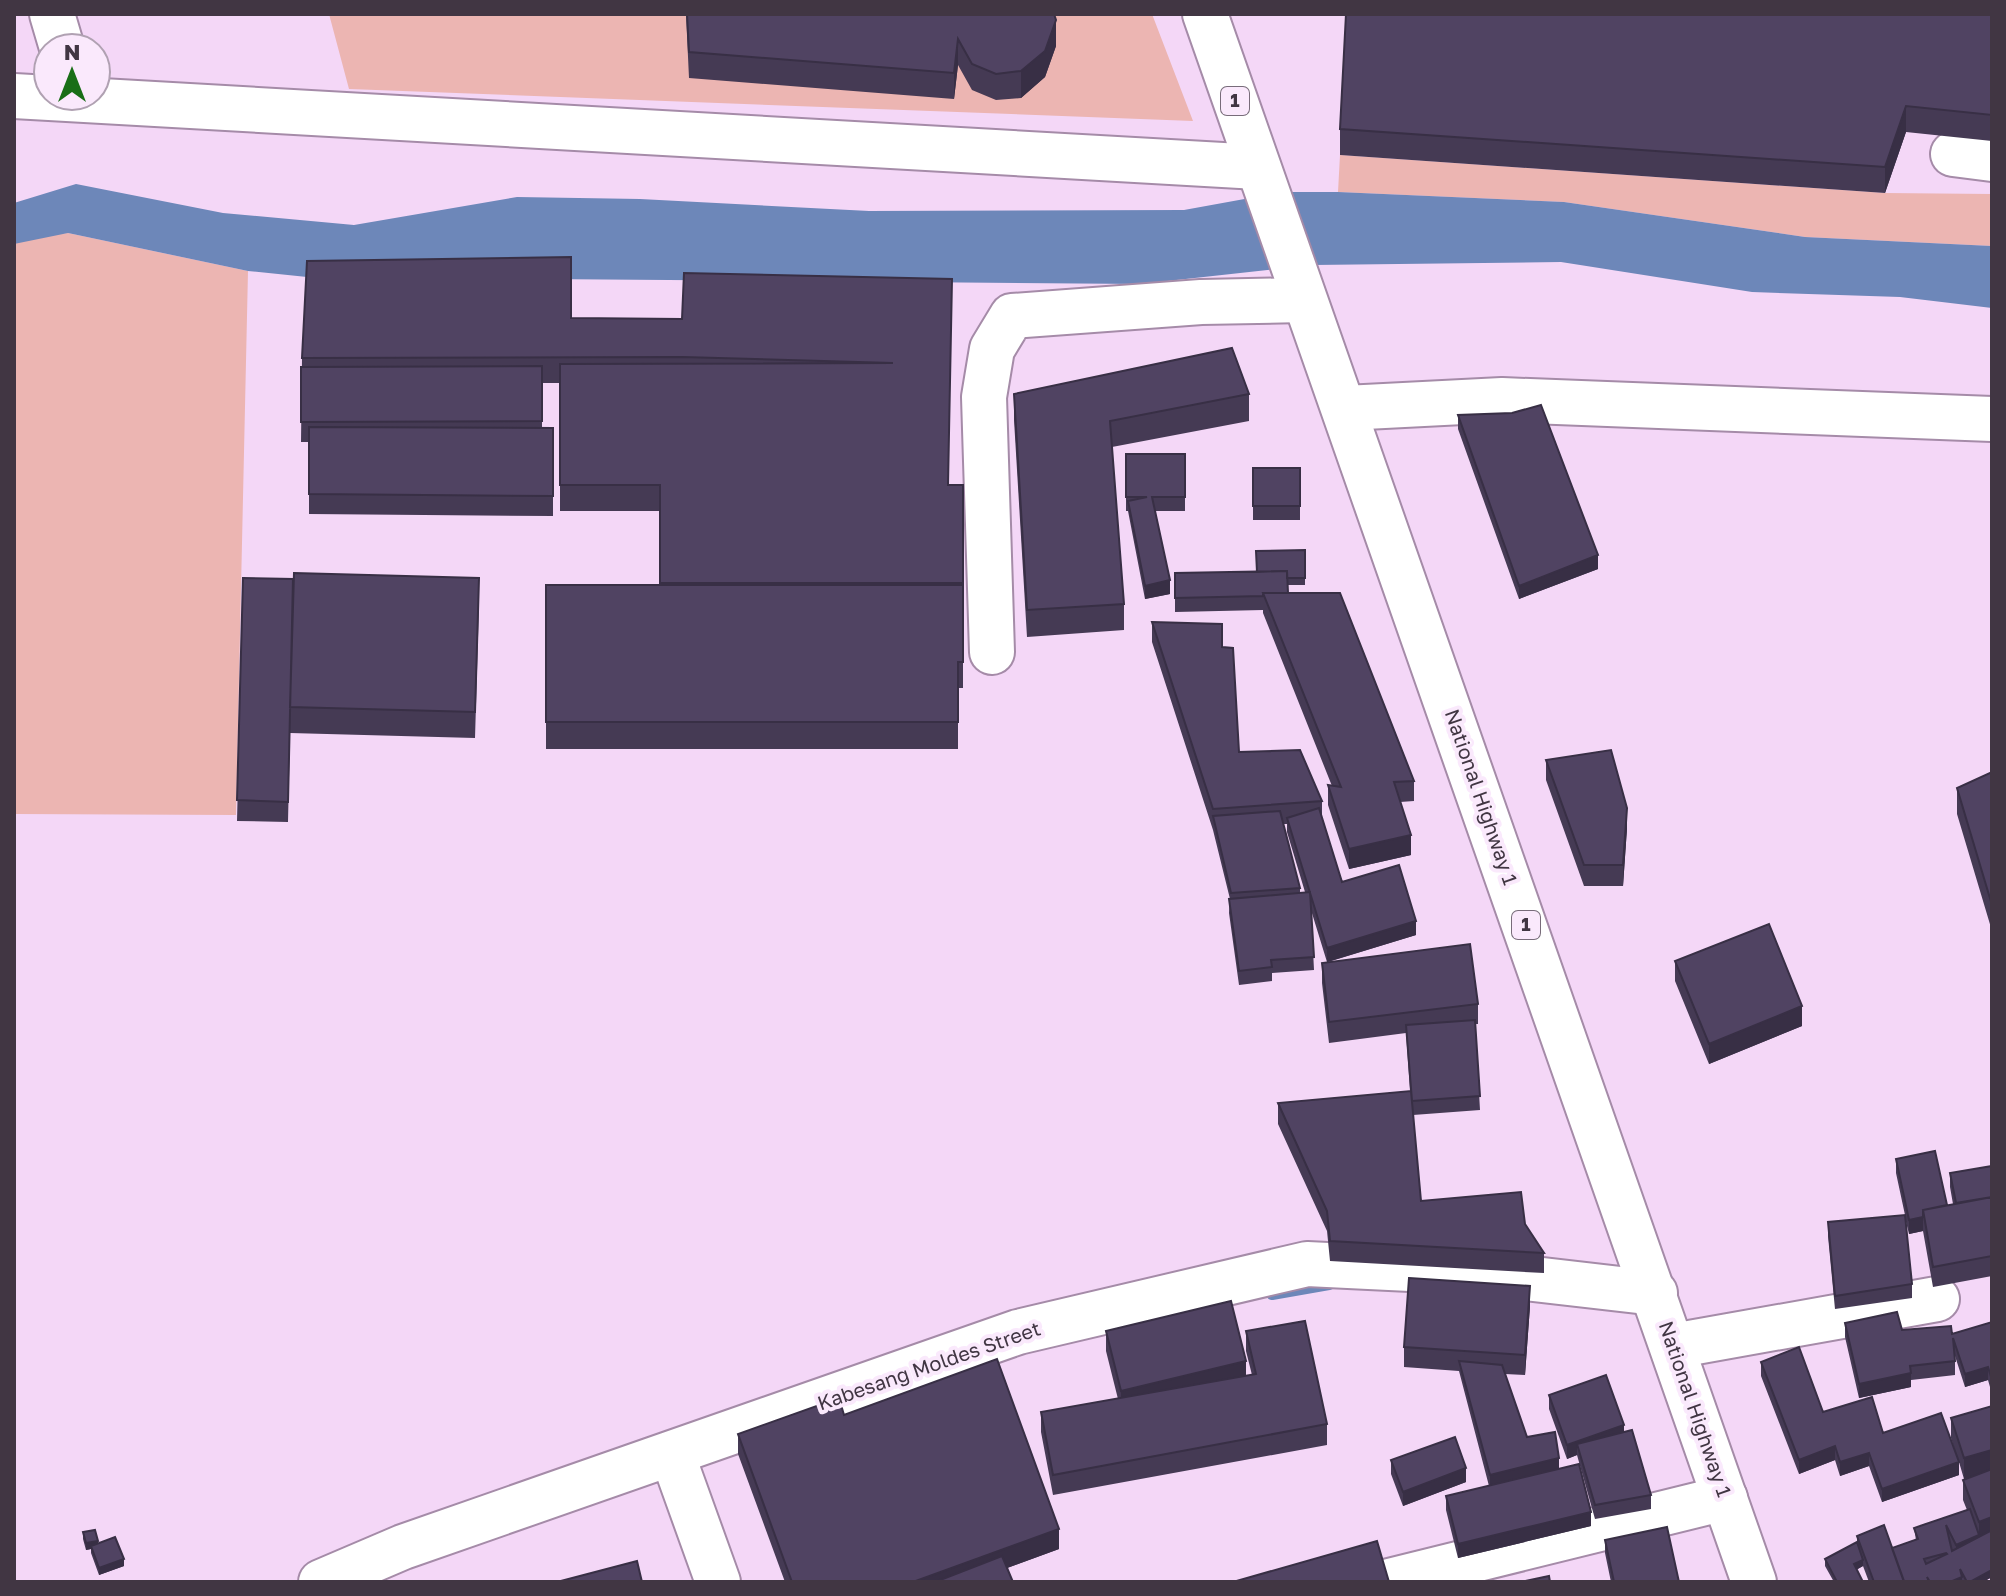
<svg xmlns="http://www.w3.org/2000/svg" width="2006" height="1596" font-family="'Golos Text',sans-serif">
<style>
.green{fill:#ecb5b2}
.water{fill:#6d87b9}
.lines{fill:none;stroke-linecap:round;stroke-linejoin:round}
.stream{stroke:#6d87b9;stroke-width:12}
.minor-casing{stroke:#a58ba8;stroke-width:48}
.highway-casing{stroke:#a58ba8;stroke-width:48}
.minor{stroke:#fff;stroke-width:44}
.highway{stroke:#fff;stroke-width:44}
.wall{fill:#453a54;fill-rule:evenodd}
.shaded-wall{fill:#382f45}
.building{fill:#504362;stroke:#382f45;stroke-width:2;fill-rule:evenodd}
.labels{text-anchor:middle;stroke-width:8;stroke-linejoin:round;paint-order:stroke}
.shield{fill:#fae9fc;stroke:#786c7a;stroke-width:2}
.shield-label{font-size:18px;font-weight:bold;fill:#413643}
.street-label{font-size:20px;fill:#413643;stroke:#fae9fc}
</style>
<rect width="100%" height="100%" fill="#f4d7f7"/>
<path class="green" d="M329 14H1152L1193 121 349 89Z
M1340 155 1885 193 1992 194V246L1805 237 1564 202 1338 192Z
M68 233 248 271 236 815 14 814V238Z"/>
<path class="water" d="M76 184 223 213 354 225 517 197 640 199 869 211 1184 210 1283 192H1338L1564 202 1805 237 1992 246V308L1900 297 1752 292 1561 262 1313 265 1140 284 307 277 248 271 68 233 14 244V203Z"/>
<g class="lines">
<path class="stream" d="M1272 1294 1329 1284"/>
<defs>
<path id="minor" d="M52 14 62 48
M14 96 1258 167
M1953 154 1992 159
M1345 408 1502 400 1992 419
M992 652 984 397 992 349 1012 316 1201 302 1304 300
M1673 1346 1937 1299
M672 1454 718 1582
M1389 1581 1725 1498
M321 1582 403 1547 1018 1332 1307 1264 1472 1272 1655 1293"/>
<path id="highway" d="M1205 14 1754 1582"/>
</defs>
<use href="#minor" class="minor-casing"/>
<use href="#highway" class="highway-casing"/>
<use href="#minor" class="minor"/>
<use href="#highway" class="highway"/>
</g>
<path class="wall" d="M686 14H1054L1056 46 1045 77 1021 98 996 100 972 90 958 65 954 99 689 78Z
M1992 14V141L1906 132 1885 193 1340 155V129Z
M952 279 948 485H963V688H958V749H546V585H660V511H560V383H542V428H553V516L309 514V442H301L302 358 571 318 682 319Z
M1014 394H1249V421L1112 447 1124 604V630L1027 637 1014 420Z
M1512 413 1598 569 1519 599 1458 429V415Z
M1126 454H1185V511H1155L1170 594 1145 599 1128 511H1126Z
M1253 468H1300V520H1253Z
M1305 550V585H1287L1288 593 1414 781V801L1400 802 1411 855 1349 869 1328 805V785L1332 786 1263 613V610L1175 612V573L1257 572Z
M243 578 479 604 475 738 290 733 288 822 237 821Z
M1152 622 1222 647 1239 752 1322 801V818L1342 882 1416 935 1328 962 1478 1004V1024H1475L1480 1110 1413 1115 1421 1201 1525 1224 1544 1253V1273L1330 1261 1327 1231 1278 1124V1103L1410 1091 1406 1033 1329 1043 1322 983V963L1327 962 1311 910 1314 970 1272 973V981L1239 985 1229 913 1230 899 1213 830 1152 642ZM1283 824H1287V832L1305 892 1300 893V888Z
M1546 760 1627 828 1623 886H1584L1546 780Z
M1992 772V931L1957 814V788Z
M1675 961 1802 1026 1709 1064 1675 981Z
M1896 1159 1947 1205 1953 1204 1950 1187V1173L1992 1166V1276L1933 1287 1923 1231 1909 1234 1905 1218 1912 1284V1298L1835 1309 1828 1236V1222L1905 1215 1896 1173Z
M1530 1306 1525 1375 1505 1374 1527 1437 1559 1469 1591 1526 1458 1558 1446 1510V1496L1489 1486 1459 1371 1404 1367V1347Z
M1992 1322V1394L1988 1380 1965 1387 1955 1356V1375L1911 1380V1387L1859 1398 1845 1337V1323L1902 1330 1952 1334Z
M1106 1331 1246 1376 1252 1375 1246 1351V1331L1327 1424V1445L1053 1495 1041 1432V1412L1118 1399 1106 1351Z
M1761 1362 1823 1412 1883 1433 1957 1457 1951 1438V1418L1992 1406V1577L1983 1582H1963L1962 1580V1582H1869L1863 1566 1856 1570 1863 1582H1834L1825 1566V1559L1857 1542V1536L1892 1548 1916 1540 1914 1528 1967 1510 1963 1500V1480L1977 1475 1964 1479 1959 1462V1475L1882 1502 1869 1466 1840 1476 1835 1460 1799 1474 1761 1376Z
M1549 1395 1624 1432 1651 1495V1509L1595 1519 1577 1455 1567 1459 1549 1409Z
M844 1415 1059 1549 1007 1568 1013 1582H785L738 1454V1434Z
M1391 1460 1466 1482 1403 1506 1391 1474Z
M83 1532 98 1543 124 1566 99 1575 91 1553V1549L86 1550 83 1539Z
M1605 1540 1679 1582H1611L1605 1553Z"/>
<path class="shaded-wall" d="M1056 20V46L1045 77 1021 98V71Z
M958 39V65L954 99V73Z
M1906 106V132L1885 193V167Z
M1598 555V569L1519 599V586Z
M1170 580V594L1145 599V586Z
M1627 808V828L1623 886V865Z
M1411 835V855L1349 869V849Z
M1416 921V935L1327 962V948Z
M1802 1006V1026L1709 1064V1044Z
M1923 1217V1231L1909 1234V1220Z
M1530 1286V1306L1525 1375V1355Z
M1246 1361V1381L1121 1411V1391Z
M1988 1367V1380L1965 1387V1374Z
M1911 1373V1387L1859 1398V1384Z
M1624 1425V1439L1577 1444V1455L1567 1459V1445Z
M1835 1446V1460L1799 1474V1460Z
M1992 1450V1470L1964 1479V1458Z
M1869 1453V1466L1840 1476V1462Z
M1559 1458V1472L1490 1489V1475Z
M1959 1462V1475L1882 1502V1489Z
M1466 1468V1482L1403 1506V1492Z
M1591 1512V1526L1458 1558V1544Z
M1992 1517V1538L1956 1552V1545L1979 1535V1522Z
M1059 1529V1549L969 1582H913Z
M98 1541V1548L91 1546V1549L86 1550V1543Z
M124 1559V1566L99 1575V1568Z
M1863 1560V1566L1854 1571V1564Z
M1992 1570V1577L1983 1582H1970Z
M1962 1577V1582H1950Z"/>
<path class="building" d="M687 14H1054L1056 20 1045 51 1021 71 996 74 972 64 958 39 954 73 689 52Z
M1346 14H1992V115L1906 106 1885 167 1340 129Z
M571 257V318L682 319 684 273 952 279 948 485H963V583H660V485H560V364L893 363 682 357 302 358 307 261Z
M1232 348 1249 394 1110 421 1124 604 1027 610 1014 394Z
M542 366V421L301 422V367Z
M1541 405 1598 555 1519 586 1458 415 1512 413Z
M309 427 553 428V496L309 494Z
M1126 454H1185V497H1152L1170 580 1145 586 1128 501 1147 497H1126Z
M1253 468H1300V506H1253Z
M1305 550V578H1287V571L1257 572 1256 551Z
M1287 571 1288 593H1263V596L1175 598V573Z
M294 573 479 578 475 712 290 707Z
M243 578 293 579 288 802 237 800Z
M546 585H963V662H958V722H546Z
M1263 593H1340L1414 781 1394 782 1411 835 1349 849 1328 785 1341 787Z
M1152 622 1222 624V647L1233 648 1239 752 1300 750 1322 801 1213 809Z
M1611 750 1627 808 1623 865H1584L1546 760Z
M1992 772V905L1957 788Z
M1319 808 1342 882 1399 865 1416 921 1327 948 1287 818Z
M1280 811 1300 888 1231 893 1213 816Z
M1310 892 1314 957 1271 960 1272 967 1239 971 1229 899Z
M1769 924 1802 1006 1709 1044 1675 961Z
M1470 944 1478 1004 1329 1022 1322 963Z
M1475 1020 1480 1096 1412 1101 1406 1025Z
M1411 1091 1421 1201 1521 1192 1525 1224 1544 1253 1330 1241 1327 1211 1278 1103Z
M1935 1151 1947 1205 1923 1210V1217L1909 1220 1896 1159Z
M1992 1166V1197L1956 1203 1950 1173Z
M1992 1197V1256L1933 1267 1923 1210Z
M1905 1215 1912 1284 1835 1296 1828 1222Z
M1409 1278 1530 1286 1525 1355 1404 1347Z
M1231 1301 1246 1361 1121 1391 1106 1331Z
M1897 1312 1902 1330 1951 1326 1952 1334 1992 1322V1380L1988 1367 1965 1374 1953 1338 1955 1361 1910 1366 1911 1373 1859 1384 1845 1323Z
M1305 1321 1327 1424 1053 1475 1041 1412 1256 1374 1246 1331Z
M1799 1347 1823 1412 1872 1397 1883 1433 1941 1413 1959 1462 1882 1489 1869 1453 1840 1462 1835 1446 1799 1460 1761 1362Z
M997 1359 1059 1529 913 1582H792L738 1434 839 1398 844 1415Z
M1459 1361 1502 1365 1527 1437 1555 1432 1559 1458 1490 1475Z
M1606 1375 1624 1425 1567 1445 1549 1395Z
M1992 1406V1450L1964 1458 1951 1418Z
M1632 1430 1651 1495 1595 1505 1577 1444Z
M1455 1437 1466 1468 1403 1492 1391 1460Z
M1579 1464 1591 1512 1458 1544 1446 1496Z
M1992 1469V1517L1979 1522 1963 1480Z
M1970 1509 1979 1535 1956 1545 1946 1525 1952 1551 1990 1531 1992 1534V1570L1970 1582H1967L1960 1569 1962 1577 1950 1582H1930L1927 1577 1929 1582H1904L1892 1548 1918 1539 1914 1528ZM1946 1553 1947 1554 1926 1564 1924 1559Z
M1884 1525 1904 1581 1901 1582H1874L1857 1536Z
M1667 1527 1679 1582H1614L1605 1540Z
M95 1530 98 1541 86 1543 83 1532Z
M115 1537 124 1559 99 1568 91 1546Z
M1377 1541 1389 1582H1233Z
M1857 1542 1863 1560 1854 1564 1863 1582H1837L1825 1559Z
M1002 1556 1013 1582H935Z
M637 1561 642 1582H557Z
M1549 1576 1550 1582H1521Z"/>
<g class="labels">
<g class="shield">
<rect x="1221" y="87" width="28" height="28" rx="6"/>
<rect x="1512" y="911" width="28" height="28" rx="6"/>
</g>
<g class="shield-label">
<text x="1235" y="107">1</text>
<text x="1526" y="931">1</text>
</g>
<g class="street-label">
<text transform="translate(1481 797) rotate(71)" y="7">National Highway 1</text>
<text transform="translate(929 1366) rotate(-19)" y="7">Kabesang Moldes Street</text>
<text transform="translate(1695 1409) rotate(71)" y="7">National Highway 1</text>
</g>
</g>
<rect width="2006" height="1596" fill="none" stroke="#413643" stroke-width="32"/>
<g transform="translate(72 72)"><circle r="38" fill="#fae9fc" stroke="#b0a1b2" stroke-width="2"/>
<path d="M0-6L14 30L0 20L-14 30Z" fill="#196e17"/>
<text y="-12" font-size="22" font-weight="bold" text-anchor="middle" fill="#413643">N</text>
</g>
</svg>
